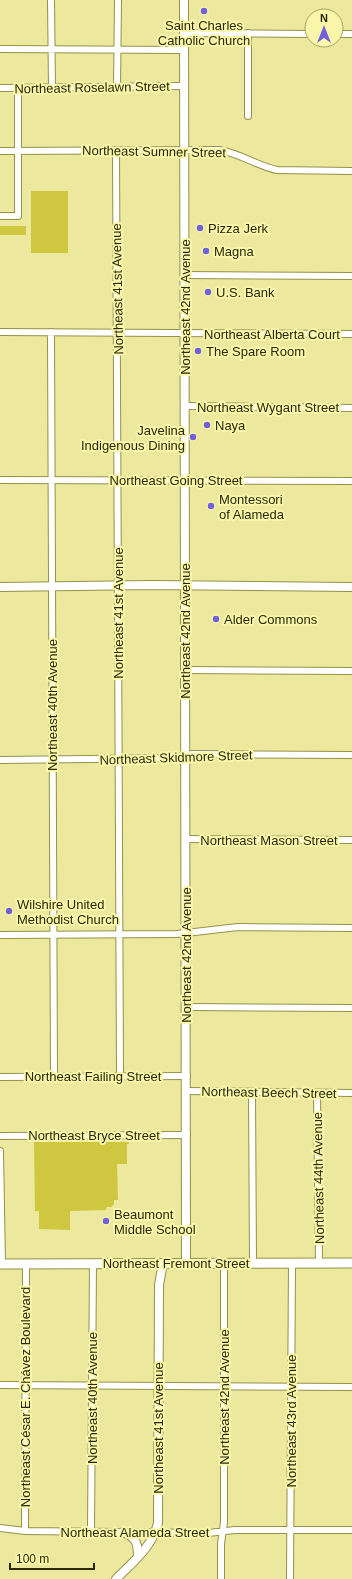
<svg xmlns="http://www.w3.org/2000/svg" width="352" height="1579" font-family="Helvetica,sans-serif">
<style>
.green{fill:#cfc73f}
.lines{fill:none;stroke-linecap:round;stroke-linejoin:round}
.minor-casing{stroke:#959148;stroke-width:8}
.tertiary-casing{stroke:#959148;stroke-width:10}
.secondary-casing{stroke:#959148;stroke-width:11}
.minor{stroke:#fff;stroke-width:6}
.tertiary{stroke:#fff;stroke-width:8}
.secondary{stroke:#fff;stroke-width:9}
.poi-dot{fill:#7361db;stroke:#f9f6aa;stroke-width:1.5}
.labels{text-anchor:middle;stroke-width:4;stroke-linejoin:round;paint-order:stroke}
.poi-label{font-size:13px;fill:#2a2909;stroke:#f9f6aa;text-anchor:start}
.street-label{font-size:13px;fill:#2a2909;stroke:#f9f6aa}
</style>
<rect width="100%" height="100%" fill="#ece99e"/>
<path class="green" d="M31 191H68V253H31Z
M0 226H26V235H0Z
M34 1142H129V1144H127V1164H117L118 1200H114V1204L111 1207H107L106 1210 70 1211V1230L39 1229V1211H35Z"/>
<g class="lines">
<defs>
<path id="minor" d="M51 0 52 87
M184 33 312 34
M248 33V116
M336 34H352
M0 49 184 50
M117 87 118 0
M0 88 184 86
M116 150 120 1076
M0 151 219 150C240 153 257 166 277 170L352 171
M0 216H18V88
M184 275 352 276
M0 332 352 334
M51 332 54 1077
M185 406 352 408
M0 480 352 481
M185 670 352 671
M0 760 176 758 192 754 352 755
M186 839 352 840
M0 935 177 934 238 927 352 928
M186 1007 352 1008
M0 1077 187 1076
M187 1091 352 1093
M252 1093 253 1263
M317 1093 319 1263
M0 1136 187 1135
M0 1151 2 1264
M0 1385 352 1387
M0 1528 25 1531 208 1533 235 1530H352
M25 1531 26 1264
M91 1532 93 1263
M221 1579V1544L224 1522V1263
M290 1579 292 1263"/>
<path id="tertiary" d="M184 0 186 1263
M0 587 151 585 352 587
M123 1532C136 1537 138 1543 138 1557
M116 1579C132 1563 153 1546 158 1523L159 1285 163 1263"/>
<path id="secondary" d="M0 1264 352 1263"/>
</defs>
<use href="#minor" class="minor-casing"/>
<use href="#tertiary" class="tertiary-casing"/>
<use href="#secondary" class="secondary-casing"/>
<use href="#minor" class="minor"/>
<use href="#tertiary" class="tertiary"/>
<use href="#secondary" class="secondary"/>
</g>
<g class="poi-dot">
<circle cx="204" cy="11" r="4"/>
<circle cx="200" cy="228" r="4"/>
<circle cx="206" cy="251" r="4"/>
<circle cx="208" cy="292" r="4"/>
<circle cx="198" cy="351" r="4"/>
<circle cx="207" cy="425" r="4"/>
<circle cx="193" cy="437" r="4"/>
<circle cx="211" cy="506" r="4"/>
<circle cx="216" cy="619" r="4"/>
<circle cx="9" cy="911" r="4"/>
<circle cx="106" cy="1221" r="4"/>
</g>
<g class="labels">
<g class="poi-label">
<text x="204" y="30" text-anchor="middle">Saint Charles<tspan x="204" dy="15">Catholic Church</tspan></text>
<text x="208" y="233">Pizza Jerk</text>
<text x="214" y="256">Magna</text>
<text x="216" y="297">U.S. Bank</text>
<text x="206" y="356">The Spare Room</text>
<text x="215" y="430">Naya</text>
<text x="185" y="435" text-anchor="end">Javelina<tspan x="185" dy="15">Indigenous Dining</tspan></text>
<text x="219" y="504">Montessori<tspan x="219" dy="15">of Alameda</tspan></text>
<text x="224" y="624">Alder Commons</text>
<text x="17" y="909">Wilshire United<tspan x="17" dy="15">Methodist Church</tspan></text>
<text x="114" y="1219">Beaumont<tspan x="114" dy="15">Middle School</tspan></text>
</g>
<g class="street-label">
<text transform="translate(92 87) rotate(-1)" y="5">Northeast Roselawn Street</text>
<text transform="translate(154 151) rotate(1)" y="5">Northeast Sumner Street</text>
<text transform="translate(117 289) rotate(-91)" y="5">Northeast 41st Avenue</text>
<text transform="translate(185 307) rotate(-90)" y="5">Northeast 42nd Avenue</text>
<text x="272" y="339">Northeast Alberta Court</text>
<text x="268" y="412">Northeast Wygant Street</text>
<text x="176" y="485">Northeast Going Street</text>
<text transform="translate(118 613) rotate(-90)" y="5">Northeast 41st Avenue</text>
<text transform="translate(185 631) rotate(-90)" y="5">Northeast 42nd Avenue</text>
<text transform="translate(52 705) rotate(-90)" y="5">Northeast 40th Avenue</text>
<text transform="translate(176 757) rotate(-2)" y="5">Northeast Skidmore Street</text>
<text x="269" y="845">Northeast Mason Street</text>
<text transform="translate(186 955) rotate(-90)" y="5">Northeast 42nd Avenue</text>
<text x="93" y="1081">Northeast Failing Street</text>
<text transform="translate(269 1092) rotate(1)" y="5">Northeast Beech Street</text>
<text x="94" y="1140">Northeast Bryce Street</text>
<text transform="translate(318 1178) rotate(-91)" y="5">Northeast 44th Avenue</text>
<text x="176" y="1268">Northeast Fremont Street</text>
<text transform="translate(25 1397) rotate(-90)" y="5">Northeast César E. Chávez Boulevard</text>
<text transform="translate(224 1397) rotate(-90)" y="5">Northeast 42nd Avenue</text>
<text transform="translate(92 1398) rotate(-90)" y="5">Northeast 40th Avenue</text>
<text transform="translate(291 1421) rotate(-90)" y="5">Northeast 43rd Avenue</text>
<text transform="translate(158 1428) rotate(-90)" y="5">Northeast 41st Avenue</text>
<text x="135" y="1537">Northeast Alameda Street</text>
</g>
</g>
<g transform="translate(324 28)"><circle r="19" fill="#f9f6aa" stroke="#a6a46a"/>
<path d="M0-3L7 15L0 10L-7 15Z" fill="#7361db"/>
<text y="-6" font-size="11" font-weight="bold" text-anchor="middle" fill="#2a2909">N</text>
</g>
<path d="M10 1563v6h84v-6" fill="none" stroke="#2a2909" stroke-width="2"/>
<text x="16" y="1563" font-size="12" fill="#2a2909" stroke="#f9f6aa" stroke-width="3" paint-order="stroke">100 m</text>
</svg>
